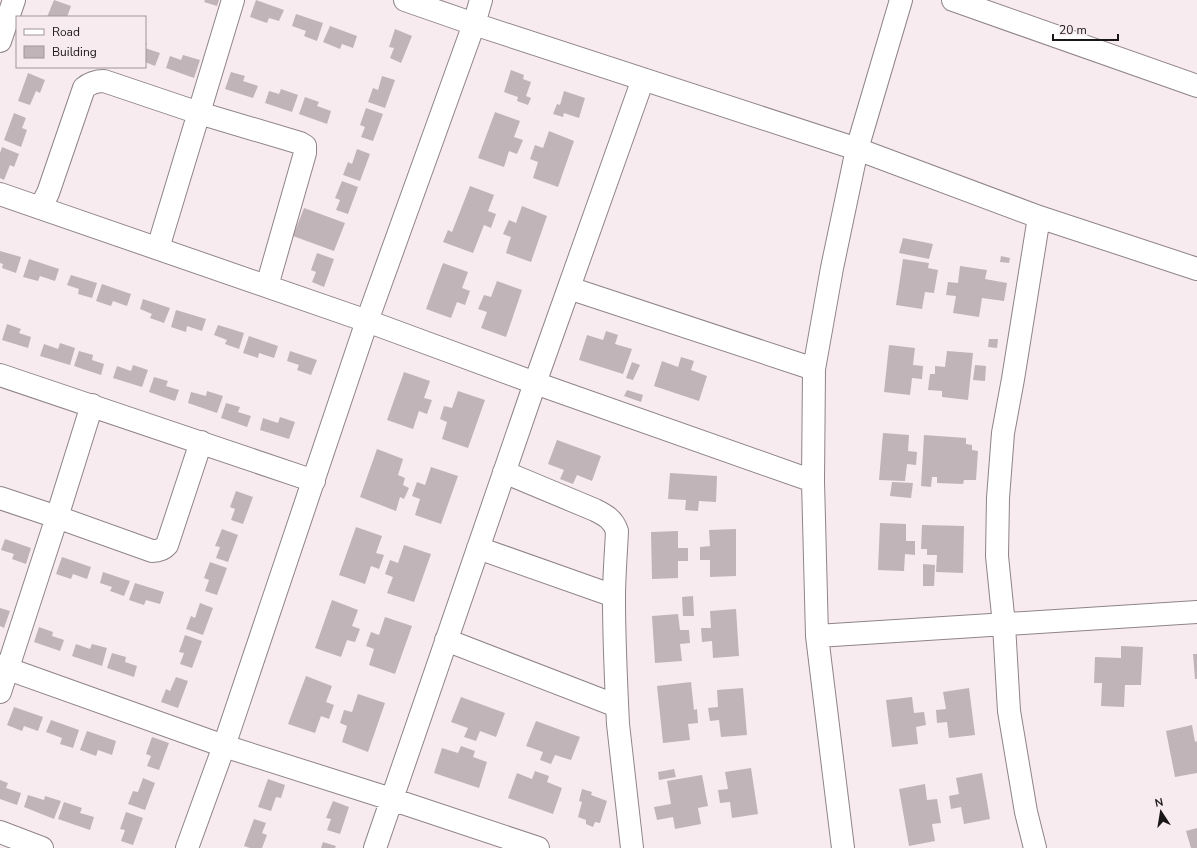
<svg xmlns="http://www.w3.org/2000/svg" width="1197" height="848" font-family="'Nunito Sans',sans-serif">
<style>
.building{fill:#c0b4b8}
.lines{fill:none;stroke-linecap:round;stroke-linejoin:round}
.street-casing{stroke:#8f8488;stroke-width:24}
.secondary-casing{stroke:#8f8488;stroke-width:24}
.street{stroke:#fff;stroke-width:22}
.secondary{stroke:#fff;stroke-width:22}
</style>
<rect width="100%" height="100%" fill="#f7ebef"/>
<path class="building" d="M54 0 71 6 67 17H47Z
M205 0H219L217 6 204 2Z
M256 0 284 10 279 21 269 18 267 23 250 17Z
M296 14 323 23 317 41 304 36 306 31 292 26Z
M330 26 357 36 353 48 342 44 340 49 323 42Z
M395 29 412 36 401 63 390 58 394 48 389 47Z
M145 43H147L145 48 160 53 155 66 145 62Z
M183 55 200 60 194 78 166 68 170 56 181 60Z
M511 70 524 75 523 79 531 82 526 96 531 98 528 105 517 101 518 97 504 92Z
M231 72 245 76 243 81 258 86 253 98 225 89Z
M28 73 45 80 40 93 36 91 30 105 18 101Z
M382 76 395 80 385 108 368 102 373 88 378 90Z
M281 89 298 95 292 112 265 103 269 91 279 94Z
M564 91 585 98 579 118 564 113 563 117 553 114 557 104 560 105Z
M305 97 319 102 317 106 331 111 327 124 299 114Z
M366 108 383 114 373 141 361 137 365 127 360 125Z
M495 112 520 121 514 137 523 140 517 154 509 151 504 167 478 158Z
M14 113 26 118 22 128 27 130 21 147 4 140Z
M549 131 574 141 558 187 533 178 538 162 530 159 535 145 543 148Z
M2 147 19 154 14 167 10 165 4 180 0 178V153Z
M357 149 370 154 360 181 343 175 348 162 352 164Z
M342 181 358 187 348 214 336 210 340 200 335 198Z
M470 186 494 195 488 211 496 214 491 228 484 225 473 253 443 242 448 230 452 232Z
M522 206 547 216 531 262 506 253 511 237 503 234 509 220 516 223Z
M304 208 345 223 334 251 293 236Z
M903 238 933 244 929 259 899 253Z
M0 251 21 257 16 273 2 268 3 264 0 263Z
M317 253 334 259 324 287 312 282 316 272 311 270Z
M1001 256 1010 258 1009 263 1000 262Z
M29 259 59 269 55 281 40 276 38 281 23 277Z
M903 259 929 263 928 268 938 270 934 293 925 292 922 309 896 305Z
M443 263 468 272 462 288 470 291 465 305 457 302 451 318 426 309Z
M960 266 987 270 985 279 1007 283 1004 301 982 298 979 317 953 313 956 296 946 295 948 282 958 283Z
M71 275 97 283 92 298 78 294 79 289 67 285Z
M497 281 522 290 506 337 481 328 487 312 478 309 484 295 491 297Z
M102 284 131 294 127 306 113 301 111 306 96 301Z
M143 299 170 308 164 323 150 318 152 314 140 309Z
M176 310 206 319 202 331 187 326 186 332 171 327Z
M7 324 21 329 19 333 31 337 28 348 2 340Z
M218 325 244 333 239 349 225 344 227 340 214 335Z
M606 331 618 335 615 344 632 349 623 374 579 360 587 335 603 340Z
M249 336 278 346 274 358 259 353 258 358 243 353Z
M989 339H998L997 348 988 347Z
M60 343 75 348 70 365 40 356 44 344 58 349Z
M889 345 915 348 913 365 923 366 922 379 912 378 910 395 884 392Z
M79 351 93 355 92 360 104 364 101 375 74 366Z
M290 351 317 360 311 375 297 370 299 365 287 361Z
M947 351 973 353 968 400 942 397V391L928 390 930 374H935V366L945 367Z
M681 357 694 361 691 370 707 376 699 401 654 386 662 361 678 367Z
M632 362 640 365 633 380 626 378Z
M133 365 148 370 142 387 113 378 117 366 131 371Z
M975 365 986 366 985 381 973 380Z
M404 372 430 381 424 398 432 400 427 414 419 411 413 429 387 420Z
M154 377 168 381 166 386 179 390 175 401 149 392Z
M627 390 643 395 641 402 624 396Z
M207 391 223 396 217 413 188 403 191 392 206 396Z
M458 391 485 400 468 448 442 439 447 422 440 419 444 406 452 408Z
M226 403 240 407 238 412 251 416 247 427 221 418Z
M280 417 295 422 289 439 260 430 263 418 278 423Z
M883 433 909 435 908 451 917 452 916 465 907 464 905 481 879 480Z
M924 435 966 438V444L972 445V450L978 451 976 480H964L963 484 937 483V477H932L931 487 921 486Z
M557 440 601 456 592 481 577 475 573 484 560 479 564 470 548 464Z
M377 449 403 459 398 475 405 478 403 485 409 488 404 499 400 497 396 511 360 497Z
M431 467 458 476 441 524 415 515 420 499 412 496 417 482 425 485Z
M670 473 717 476 716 502 699 501 698 511 685 510 686 500 668 499Z
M892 482 913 483 911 498 890 496Z
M236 491 253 497 243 524 231 520 235 509 230 507Z
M880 523 906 524V541H915V555L905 554 904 571 878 570Z
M922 525 964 526 963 573 936 572 937 555H927V549H921Z
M356 527 382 536 376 553 384 555 379 569 371 566 365 584 339 575Z
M222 529 238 535 228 562 216 558 220 547 215 546Z
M736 529V576L710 577V560H700V547L710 546 709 530Z
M678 531V548H688V561H678V578L652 579 651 532Z
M5 539 31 548 26 564 12 559 14 554 1 550Z
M404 545 431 554 414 602 387 593 393 577 385 574 390 560 398 563Z
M62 557 91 567 87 579 73 574 71 579 56 574Z
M210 562 227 568 217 595 205 591 209 580 204 578Z
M923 564 935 565 934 586H923Z
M103 572 130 581 124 596 110 591 112 587 100 583Z
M135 583 164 592 160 604 146 600 144 605 129 600Z
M693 596 694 616H683L682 597Z
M332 600 358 610 352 626 360 629 355 642 347 640 341 657 315 648Z
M200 603 213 608 203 635 186 629 191 616 195 618Z
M0 608 10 611 4 628 0 626Z
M736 609 739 656 713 658 712 641 702 642 701 628H711L710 611Z
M678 614 680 630H689L690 643 680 644 682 661 655 663 652 616Z
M385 617 412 626 395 674 369 665 374 649 366 646 371 632 379 635Z
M39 627 53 632 52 636 64 640 60 651 34 642Z
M185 635 202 641 192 668 180 664 184 653 179 652Z
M76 644 90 649 92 644 107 648 102 666 72 656Z
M1121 646 1143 647 1141 685H1125L1124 707 1101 706 1102 683H1094L1095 657 1121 658Z
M112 653 126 657 125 662 137 666 134 677 107 668Z
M1193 654H1197V679H1195Z
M306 676 332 686 326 702 334 705 329 719 321 716 315 733 288 724Z
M176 677 188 681 178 708 161 702 166 689 170 691Z
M691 682 694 710 697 709 698 723 688 724 690 740 663 743 657 686Z
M743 688 747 735 721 737 719 720 710 721 708 708 718 707 717 690Z
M969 688 975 735 949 738 947 722 937 723 936 710 946 709 943 692Z
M358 694 385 703 368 752 342 742 347 726 340 723 344 710 352 712Z
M461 697 505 713 496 737 480 731 476 741 464 737 468 728 451 722Z
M912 697 914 713 924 712 926 725 916 727 918 744 892 747 886 700Z
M14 707 43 717 38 731 24 726 22 731 7 725Z
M51 720 79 730 73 748 60 744 62 738 46 732Z
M536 721 580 737 571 760 555 755 551 764 540 760 543 752 526 746Z
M1192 725 1195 742 1197 741V773L1175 777 1166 731Z
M87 731 116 741 112 755 98 750 96 756 80 750Z
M152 737 169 743 159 770 147 766 151 756 146 754Z
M461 746 475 751 473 757 487 762 479 788 434 773 442 748 458 753Z
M751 768 758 814 732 818 730 802 720 803 718 790 728 789 725 772Z
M674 769 676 777 659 780 658 772Z
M535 771 549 776 547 782 562 788 553 814 508 798 517 773 532 779Z
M982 773 990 819 964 824 961 807 951 809 949 796 959 794 956 778Z
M702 775 708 806 698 808 701 824 675 829 673 817 657 820 654 807 671 804 667 781Z
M143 778 155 783 145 810 128 804 133 791 138 792Z
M268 779 285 785 281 798 276 797 271 811 258 807Z
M0 780 8 783 6 788 21 793 17 805 0 799Z
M925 784 927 800 937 799 941 823 932 824 935 841 909 846 899 789Z
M582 789 592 792 591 795 607 801 600 823 595 822 593 827 586 824V820L578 817 582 802 579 801Z
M28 795 44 800 45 796 61 801 54 819 24 807Z
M333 801 349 807 340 834 327 830 331 819 326 818Z
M64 802 82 808 80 813 94 817 90 830 58 819Z
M126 812 143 818 133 845 121 841 125 830 120 829Z
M254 819 266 823 262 833 267 835 262 848H250L244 846Z
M1197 828V848H1191L1186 831Z
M323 842 336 846 335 848H321Z"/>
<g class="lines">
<defs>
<path id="street" d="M405 0 474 24 857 149 1039 217 1197 269
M0 41 14 0
M0 194 367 321 535 383 813 481
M40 208 48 193 84 88C90 83 96 81 104 81L199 113 300 143 305 146V153L267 286
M158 248 233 0
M569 288 814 369
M0 375 314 481
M504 472 595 510C605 515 613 519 617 531 616 553 614 576 614 598 614 641 616 683 618 724L632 848
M0 498 57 517 152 551C158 551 163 550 167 545L201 442
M478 548 614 596
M817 636 1197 612
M446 640 617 706
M0 666 224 746 391 799 538 848
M0 692 57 517 92 405
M0 832 42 848
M187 848 224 746 367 321 474 24 481 0
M375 848 535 383 643 79
M843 848 817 636 813 481 814 369 832 268 857 149 901 0
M1035 848 1026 812 1009 711 1004 625 997 556 998 498 1003 433 1013 379 1039 217"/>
<path id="secondary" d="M953 0 1197 86"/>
</defs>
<use href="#street" class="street-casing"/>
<use href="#secondary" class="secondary-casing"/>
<use href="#street" class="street"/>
<use href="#secondary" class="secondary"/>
</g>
<rect x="16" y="16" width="130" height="52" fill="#f7ebef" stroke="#9f9699"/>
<rect x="24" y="29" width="20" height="6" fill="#ffffff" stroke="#9f9699"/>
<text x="52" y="36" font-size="12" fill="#1a1617">Road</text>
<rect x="24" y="46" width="20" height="12" fill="#c0b4b8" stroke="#9f9699"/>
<text x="52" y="56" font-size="12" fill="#1a1617">Building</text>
<g transform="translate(1161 812) rotate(348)" stroke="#f7ebef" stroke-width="3" paint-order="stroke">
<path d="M0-3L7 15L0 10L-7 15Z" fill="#1a1617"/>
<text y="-6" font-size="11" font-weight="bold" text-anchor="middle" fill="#1a1617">N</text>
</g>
<path d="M1053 34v6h65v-6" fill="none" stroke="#1a1617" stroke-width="2"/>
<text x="1059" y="34" font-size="12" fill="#1a1617" stroke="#f7ebef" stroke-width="3" paint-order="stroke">20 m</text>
</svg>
